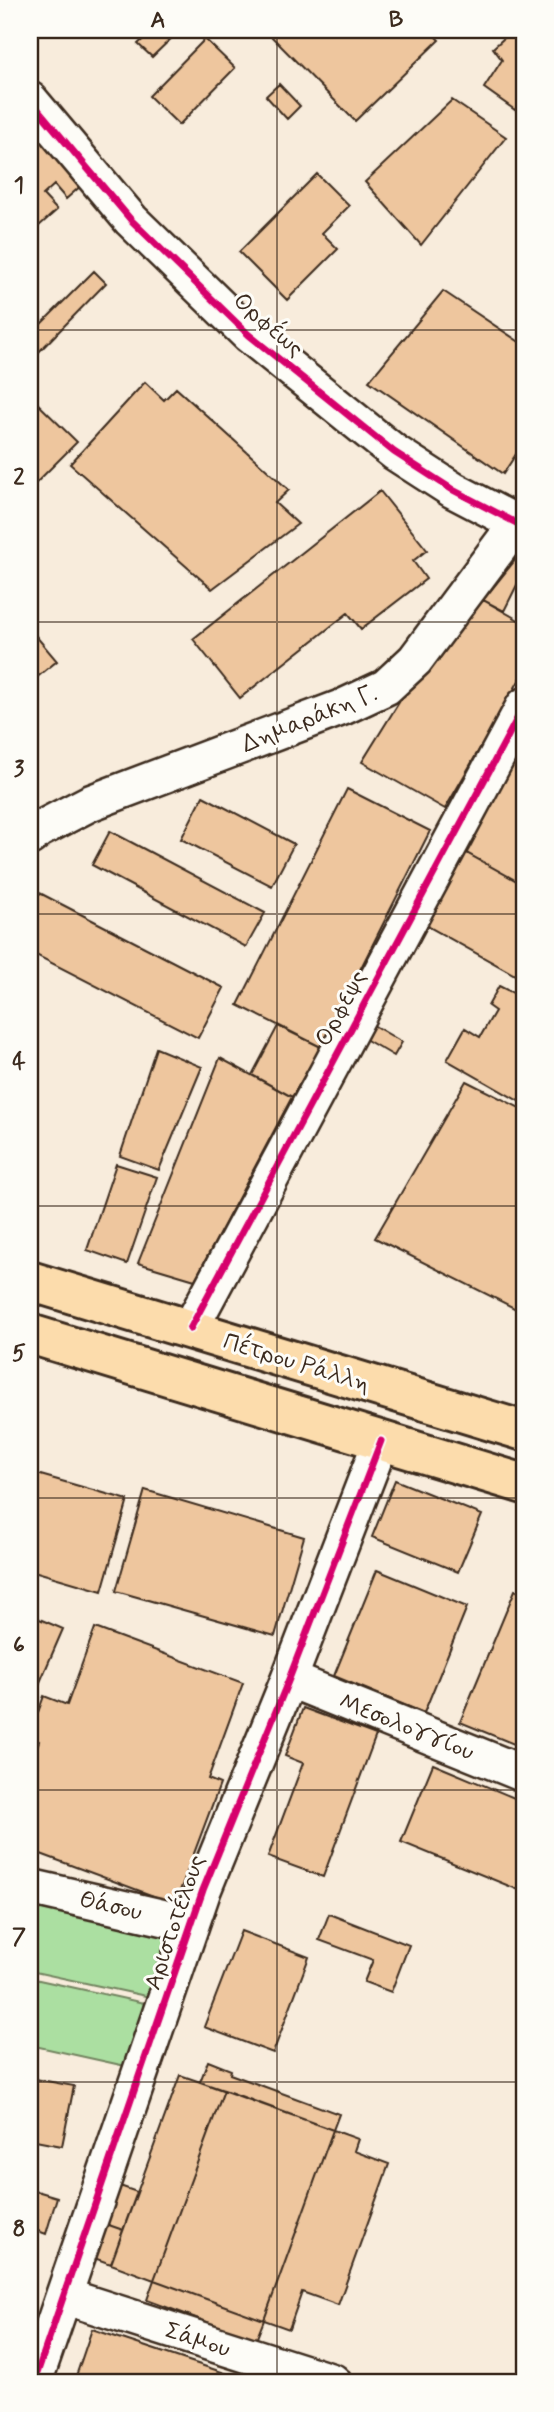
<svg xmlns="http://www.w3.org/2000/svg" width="554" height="2412" font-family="Mynerve,sans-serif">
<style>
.green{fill:#abdfa1;stroke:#738460;stroke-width:2}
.building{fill:#eec69e;stroke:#3b2a1e;stroke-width:2}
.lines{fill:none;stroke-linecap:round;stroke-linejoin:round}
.minor-casing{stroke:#3b2a1e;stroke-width:40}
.major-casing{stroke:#3b2a1e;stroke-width:44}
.minor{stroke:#fdfcf7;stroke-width:35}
.major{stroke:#fcdcac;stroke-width:38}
.cycleway-casing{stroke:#fdfcf7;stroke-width:11}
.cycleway{stroke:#d6006c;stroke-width:7}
.grid{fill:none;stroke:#3b2a1e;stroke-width:2;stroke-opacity:0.55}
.labels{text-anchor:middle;stroke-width:6;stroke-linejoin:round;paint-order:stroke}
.street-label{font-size:24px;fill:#3b2a1e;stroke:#fdfcf7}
.neatline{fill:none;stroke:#3b2a1e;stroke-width:2.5}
.grid-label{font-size:23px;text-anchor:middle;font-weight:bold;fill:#3b2a1e}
</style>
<rect width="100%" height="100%" fill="#f8ecdc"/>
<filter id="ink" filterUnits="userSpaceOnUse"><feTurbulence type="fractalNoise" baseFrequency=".0143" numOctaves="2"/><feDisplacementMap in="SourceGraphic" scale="14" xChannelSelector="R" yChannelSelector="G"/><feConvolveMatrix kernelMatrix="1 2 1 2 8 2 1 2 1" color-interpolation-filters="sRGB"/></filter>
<g filter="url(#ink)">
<path class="green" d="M30 1904 169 1935 155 1998 30 1971Z
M30 1978 144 2003 130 2067 30 2045Z"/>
<path class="building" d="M153 30H180L152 57 138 44Z
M265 30H429L439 40 355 121Z
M513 30H524V98L515 110 484 88 502 60 493 48Z
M205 39 235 68 179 125 149 96Z
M279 84 300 106 287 119 266 96Z
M452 100 506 137 421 245 365 182Z
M42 124 90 178 66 199 54 185 43 195 57 210 30 234V135Z
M317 174 349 206 322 233 338 249 287 300 239 252Z
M94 271 106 283 30 361V335Z
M443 291 524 345V442L503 474 369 381Z
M145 382 164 400 176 388 289 490 275 503 298 524 212 589 70 464Z
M30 396 77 442 30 489Z
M380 491 427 550 413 561 426 579 361 629 348 613 240 698 193 639Z
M524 549V582L519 581 504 611 483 600Z
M483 600 524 623V672L445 809 362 762 411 683Z
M30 629 57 661 30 683Z
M524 744V885L465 852Z
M347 789 430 831 321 1047 238 1005Z
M203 796 294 844 272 886 181 839Z
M110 831 265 913 246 947 92 865Z
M465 852 524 885V980L424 924Z
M30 888 224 988 198 1038 30 952Z
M499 986 519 996 524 987V1104L447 1060 465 1028 480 1037 495 1011 488 1006Z
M373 1025 402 1042 394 1056 365 1039Z
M278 1026 321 1047 292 1097 252 1075Z
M156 1048 202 1067 159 1170 120 1156Z
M220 1058 292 1097 195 1280 138 1263Z
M466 1081 524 1110V1198L521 1204 524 1206V1313L375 1238Z
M116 1164 157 1177 127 1264 87 1250Z
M30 1472 128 1500 102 1591 30 1570Z
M395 1480 482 1515 458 1572 372 1537Z
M145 1490 304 1537 275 1636 116 1591Z
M377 1570 467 1607 424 1713 334 1676Z
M515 1590 524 1594V1748L460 1722Z
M30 1615 63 1629 34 1696 30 1695Z
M95 1628 243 1683 208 1779 220 1784 175 1904 30 1850V1765L39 1741 30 1738V1734L44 1696 67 1705Z
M303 1708 376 1735 323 1877 268 1857 303 1763 285 1756Z
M433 1764 524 1802V1892L401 1842Z
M329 1914 409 1945 391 1992 364 1982 373 1960 319 1940Z
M241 1931 309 1957 273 2053 204 2027Z
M208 2061 231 2070 230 2074 339 2114 333 2130 200 2082Z
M180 2075 224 2090 154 2280 111 2264Z
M30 2078 74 2086 62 2146 30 2140Z
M224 2090 333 2130 264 2320 154 2280Z
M333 2130 358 2139 354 2151 389 2164 338 2305 302 2292 289 2329 264 2320Z
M117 2185 137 2192 123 2230 103 2223Z
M30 2189 57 2197 46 2234 30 2228Z
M103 2223 123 2230 111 2264 91 2257Z
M154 2280 264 2320 256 2340 147 2300Z
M92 2329 252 2382H74Z"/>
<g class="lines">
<defs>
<path id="minor" d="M30 100 131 220 249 335 394 452 453 490 524 527
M30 837 38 830 90 803 343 707 386 687 415 660 524 514
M190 1329 524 706
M289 1679 524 1774
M30 1887 191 1924
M64 2296 333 2382
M34 2382 203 1890 289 1679 381 1441"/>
<path id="major" d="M30 1281 524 1431
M30 1334 524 1484"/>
</defs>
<use href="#minor" class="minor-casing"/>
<use href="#major" class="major-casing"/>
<use href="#minor" class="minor"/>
<use href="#major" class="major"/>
<defs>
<path id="cycleway" d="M30 100 131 220 249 335 394 452 453 490 524 527
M190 1329 524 706
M34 2382 203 1890 289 1679 381 1441"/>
</defs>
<use href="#cycleway" class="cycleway-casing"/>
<use href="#cycleway" class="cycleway"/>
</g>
</g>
<path class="grid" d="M277 30V2382M30 330H524M30 622H524M30 914H524M30 1206H524M30 1498H524M30 1790H524M30 2082H524"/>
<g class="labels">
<g class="street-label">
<text transform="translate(269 324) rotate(41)" y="8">Ορφέως</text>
<text transform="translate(309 718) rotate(-22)" y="8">Δημαράκη Γ.</text>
<text transform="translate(340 1008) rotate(-62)" y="8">Ορφεψς</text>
<text transform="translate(297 1362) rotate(17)" y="8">Πέτρου Ράλλη</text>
<text transform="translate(407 1726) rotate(22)" y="8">Μεσολογγίου</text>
<text transform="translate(111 1905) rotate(13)" y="8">Θάσου</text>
<text transform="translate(174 1922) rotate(-71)" y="8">Αριστοτέλους</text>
<text transform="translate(198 2339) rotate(18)" y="8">Σάμου</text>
</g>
</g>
<rect width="554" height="2412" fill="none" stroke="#fdfcf7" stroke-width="77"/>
<rect x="38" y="38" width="478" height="2336" class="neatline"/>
<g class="grid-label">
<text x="158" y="27">A</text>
<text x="396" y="27">B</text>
<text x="19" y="192">1</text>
<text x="19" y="484">2</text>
<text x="19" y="776">3</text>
<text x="19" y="1068">4</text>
<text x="19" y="1360">5</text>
<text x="19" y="1652">6</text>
<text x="19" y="1944">7</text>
<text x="19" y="2236">8</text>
</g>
</svg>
